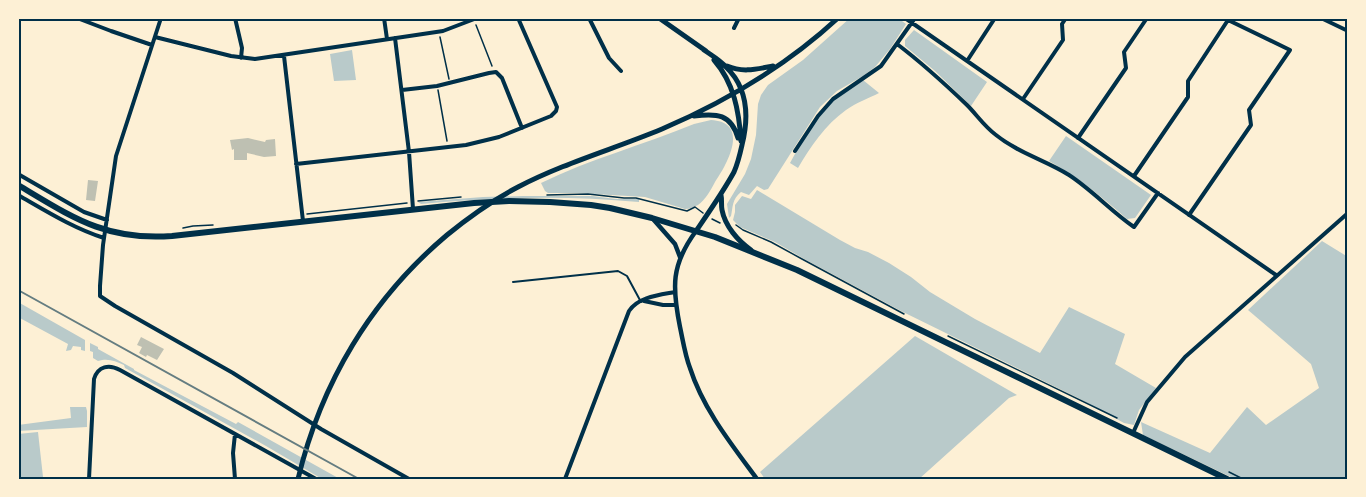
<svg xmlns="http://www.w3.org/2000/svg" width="1366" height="497" font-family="Bitter,serif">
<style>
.green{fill:#b9caca}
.building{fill:#bec0b2}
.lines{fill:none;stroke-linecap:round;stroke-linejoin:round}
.path{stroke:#003049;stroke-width:1.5}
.service{stroke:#003049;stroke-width:2}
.minor{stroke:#003049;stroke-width:4}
.tertiary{stroke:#003049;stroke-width:4.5}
.secondary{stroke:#003049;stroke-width:5}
.primary{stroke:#003049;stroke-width:6}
.rail{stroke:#657d81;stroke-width:2}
.neatline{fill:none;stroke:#003049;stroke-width:2}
</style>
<rect width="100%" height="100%" fill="#fdf0d5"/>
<path class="green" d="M850 18H898L906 24 890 49 875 67 863 76 837 91 820 107 768 189 764 190 757 186 749 195 741 192C732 199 733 207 731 216L729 218 727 204 745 174 751 159 756 135 758 104 761 95 768 85 803 60Z
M914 30 987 82 971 106 935 71 905 46V40Z
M352 50 356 80 334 81 330 54Z
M863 80 879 93C869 98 856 103 846 110 825 125 811 146 798 168L790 163C801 143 813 121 829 105 839 95 852 88 863 80Z
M711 120C750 122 728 163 715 182 711 190 705 200 698 205 694 207 689 209 685 209L645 197 577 193H548L545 191 541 183C590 159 643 145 694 124Z
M1066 136 1151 195 1135 218 1127 219C1102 197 1078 177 1049 161Z
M757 190 840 240 855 248 868 252 889 263 911 277 930 292 975 319 1040 353 1069 307 1125 334 1115 364 1156 388 1139 410 1134 425 1124 423 1078 398 901 311 806 260 775 242 740 227 733 220 735 212V205L742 196 751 199Z
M523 196H592L616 199H639V202C566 195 493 197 421 204L418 202 483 197Z
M1322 241 1348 257V479H1235L1143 435 1141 422 1210 453 1247 407 1266 425 1319 388 1311 364 1248 310Z
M18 302 85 340V351L81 350V347L73 346 71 350 66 351 68 344 18 317Z
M915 336 1017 395 1009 398 919 479H765L760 472Z
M90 343 98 347V349L134 369V370L236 424 238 422 340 479H322L266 446 125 368 124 365C115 361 108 358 98 361L93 358V352L90 351Z
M70 407H86L87 411V427L18 431V425L71 418Z
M38 432 43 477 18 479V434Z"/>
<path class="building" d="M248 138 265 142 266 140 275 139 276 156 264 157 247 153V160H234V149L232 150 230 140Z
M88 180 98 181 95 201 86 200Z
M141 337 164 349 157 360 147 355 146 357 139 353 142 347 137 345Z"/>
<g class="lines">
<path class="path" d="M476 25 492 66
M440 37 449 79
M438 90 447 141
M547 195 588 194 624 198H636L683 210 687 211 695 207 703 213
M418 201 461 197
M307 214 407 203
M712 219 720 223
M736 225 743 230 771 242 802 259 904 314
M183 228 193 226 213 225
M948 336 1117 418
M1229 472 1243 479"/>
<path class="service" d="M513 282 618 271 627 276 641 302"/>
<path class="minor" d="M77 18 111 31 152 45
M161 18 116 156 103 245 100 286V296L115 306 233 373 321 429 409 479
M235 18 242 48 241 58
M384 18 387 39
M589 18 609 58 621 71
M905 18 1276 275
M1321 18 1348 31
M734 28 739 18
M155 37 231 56 255 59 443 31 477 18
M395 38 409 152 413 209
M897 44C922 63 944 83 967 105 977 115 984 126 996 135 1018 153 1045 160 1069 175 1092 190 1111 211 1134 227L1158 193
M284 56 303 221
M967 61 995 18
M402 90 437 86 489 73 496 72 502 78 522 128
M1023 99 1063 40 1062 24 1066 18
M1078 138 1126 68 1124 52 1147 18
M795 151 818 116 833 99 881 66 915 18
M296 164 466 145 499 137 551 116 556 111 557 107 518 18
M18 174 84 212 107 220
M1134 176 1188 97V81L1228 20 1290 50 1249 110 1251 125 1189 215
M18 195C46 211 73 228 104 238
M644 301 663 305H676
M1133 433 1147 402 1185 357 1348 213
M235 434 233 453 235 479
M89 479 94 379C98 366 109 364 120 370L316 479
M565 479 629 311C638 297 659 295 675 292"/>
<path class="tertiary" d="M653 219 675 244 680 257
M696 231C671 265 672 287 680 327 683 341 685 355 690 368 703 409 732 445 757 479"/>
<path class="secondary" d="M659 18 706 51
M714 60C734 83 739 111 741 141
M727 66C743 73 757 69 773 66
M694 116C717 113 731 114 738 138
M721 195C722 199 721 205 722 210 725 226 738 241 751 250
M696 231C709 212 723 192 734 172 738 163 740 154 742 145 749 117 748 88 726 67 720 60 711 55 704 50
M298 479C321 383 371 299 447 235 469 217 493 200 518 187 564 163 614 149 662 129 725 102 787 65 838 18"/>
<path class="primary" d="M18 185C72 217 105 241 172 236L474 203 509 201 550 202 591 205 610 208 652 218 715 237 797 270 1227 479"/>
<path class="rail" d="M18 290 359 479"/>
</g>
<rect width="1366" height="497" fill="none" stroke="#fdf0d5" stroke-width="39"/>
<rect x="20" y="20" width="1326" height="458" class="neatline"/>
</svg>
